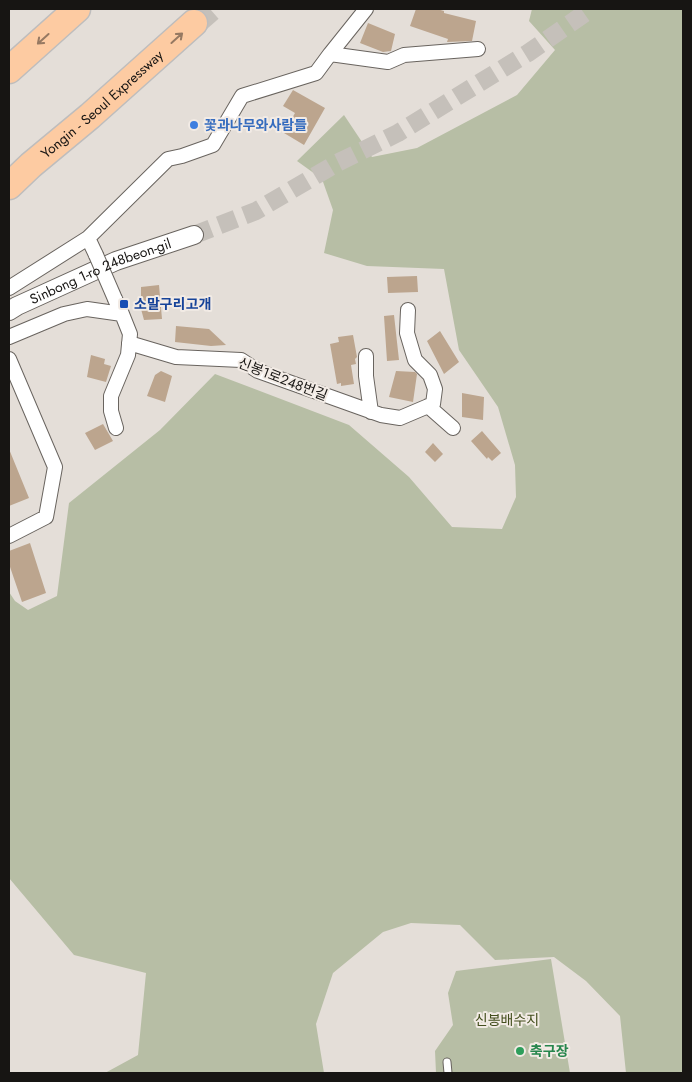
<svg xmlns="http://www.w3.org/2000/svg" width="692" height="1082" font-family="Jost,'Noto Sans KR',sans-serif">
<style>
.green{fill:#b7bea5}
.building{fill:#bca58e}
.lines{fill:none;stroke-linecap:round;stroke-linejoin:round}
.tertiary-tunnel{stroke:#c5c0ba;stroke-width:18;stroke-dasharray:18 9;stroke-linecap:butt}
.motorway-tunnel{stroke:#c5c0ba;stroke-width:26;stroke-dasharray:26 13;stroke-linecap:butt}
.service-casing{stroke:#69645f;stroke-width:9}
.minor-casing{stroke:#69645f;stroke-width:16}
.tertiary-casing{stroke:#69645f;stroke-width:20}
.motorway-casing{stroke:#bebdbd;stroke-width:29}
.service{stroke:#fff;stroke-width:7}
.minor{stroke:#fff;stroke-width:14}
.tertiary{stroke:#fff;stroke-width:18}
.motorway{stroke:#fdcba2;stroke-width:26}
.minor-bridge-casing{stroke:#69645f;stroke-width:16;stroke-linecap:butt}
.minor-bridge{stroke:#fff;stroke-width:14}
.oneway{stroke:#967962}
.shop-dot{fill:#3f7fe0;stroke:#f2ebe5;stroke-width:2}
.transit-dot{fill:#1a4fb4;stroke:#f2ebe5;stroke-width:2}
.leisure-dot{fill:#2e9e5b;stroke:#f2ebe5;stroke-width:2}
.labels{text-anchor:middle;stroke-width:4;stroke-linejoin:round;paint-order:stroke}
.street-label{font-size:14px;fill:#171513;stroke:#f2ebe5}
.shop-label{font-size:14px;font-weight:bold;fill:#366cbe;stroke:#f2ebe5;text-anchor:start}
.transit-label{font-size:14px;font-weight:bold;fill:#164399;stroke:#f2ebe5;text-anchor:start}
.park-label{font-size:14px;fill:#444f1e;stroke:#f2ebe5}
.leisure-label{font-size:14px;font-weight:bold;fill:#27864d;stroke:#f2ebe5;text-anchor:start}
</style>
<rect width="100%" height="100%" fill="#e4ded8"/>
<path class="green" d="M532 9H683V1073H626L620 1016 586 981 554 957 495 960 460 925 411 923 383 932 333 973 316 1024 324 1073H105L138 1055 146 973 74 955 9 878V592L15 601 28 610 57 596 69 503 160 430 215 374 349 425 409 477 452 527 502 529 516 497 515 465 498 407 459 350 444 269 367 266 324 253 333 210 322 179 297 161 344 115 372 157 417 148 517 95 555 50 529 21Z
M551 959 570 1073H436L435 1051 453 1025 448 993 456 971Z"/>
<path class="building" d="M416 9H437L444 11V13L476 21 472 41 447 42 448 39 410 26Z
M368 23 395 34 391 51 383 52 360 43Z
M293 90 325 108 304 145 284 133 295 113 283 106Z
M417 276 418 292 388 293 387 277Z
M159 285 162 319 144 320 141 309V287Z
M394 315 399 360 387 361 384 316Z
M176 326 209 329 226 345 211 346 175 342Z
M440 331 459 362 444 374 427 341Z
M353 335 357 357 355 359 356 364 351 365 354 384 341 386V383L337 384 330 344 339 342 338 337Z
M91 355 105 359 104 364 111 366 106 382 87 377Z
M161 371 172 376 165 402 147 396 155 375Z
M396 371 415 372 417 374 413 402 389 397Z
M462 393 484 397 483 420 462 417Z
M103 424 113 441 95 450 85 433Z
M482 431 501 453 492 461 488 457 487 459 471 441Z
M433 443 443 454 435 462 425 452Z
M9 449 29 498 9 506Z
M30 543 46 593 22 602 9 564V551Z"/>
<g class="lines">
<path class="tertiary-tunnel" d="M194 235 256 211 337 163 398 133 528 53 591 9"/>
<path class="motorway-tunnel" d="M194 23 210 9"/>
<defs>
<path id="service" d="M447 1062 448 1073"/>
<path id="minor" d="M330 54 366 9
M88 238 168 159 182 156 213 145 242 96 316 73 330 54 388 62 404 55 478 49
M9 288 88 238 96 255
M9 337 64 314 87 309 122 314 115 299
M129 343 176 357 241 360 258 371 381 415 400 418 433 404 435 389 430 375 415 360 407 333 408 310
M366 356V376L371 412
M9 359 55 467 46 517 9 536
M428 406 453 428
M116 428 111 411V396L128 355 130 334 122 314"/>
<g id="tertiary">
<path id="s1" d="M9 311 17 306 116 261 194 235"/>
</g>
<g id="motorway">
<path d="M9 70 77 9"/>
<path id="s2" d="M9 186 31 165 90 116 194 23"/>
</g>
</defs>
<use href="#service" class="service-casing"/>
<use href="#minor" class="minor-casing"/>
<use href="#tertiary" class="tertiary-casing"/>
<use href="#motorway" class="motorway-casing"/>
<use href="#service" class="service"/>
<use href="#minor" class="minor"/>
<use href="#tertiary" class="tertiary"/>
<use href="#motorway" class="motorway"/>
<defs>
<path id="minor-bridge" d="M96 255 115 299"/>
</defs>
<use href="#minor-bridge" class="minor-bridge-casing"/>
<use href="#minor-bridge" class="minor-bridge"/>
</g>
<defs><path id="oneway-shaft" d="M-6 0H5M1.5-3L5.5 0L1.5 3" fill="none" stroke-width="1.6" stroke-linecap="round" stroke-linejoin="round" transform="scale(1.25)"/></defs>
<g class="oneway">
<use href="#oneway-shaft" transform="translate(177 38) rotate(-42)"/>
<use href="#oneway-shaft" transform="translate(43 39) rotate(138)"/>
</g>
<circle class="shop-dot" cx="194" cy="125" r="5"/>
<rect class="transit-dot" x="119" y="299" width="10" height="10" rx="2.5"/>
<circle class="leisure-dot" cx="520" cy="1051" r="5"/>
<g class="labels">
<g class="street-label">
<text dy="5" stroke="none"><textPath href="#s2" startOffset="124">Yongin - Seoul Expressway</textPath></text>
<text dy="5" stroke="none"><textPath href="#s1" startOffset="100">Sinbong 1-ro 248beon-gil</textPath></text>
<text transform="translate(283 379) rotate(21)" y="5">신봉1로248번길</text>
</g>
<g class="shop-label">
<text x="204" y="130">꽃과나무와사람들</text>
</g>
<g class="transit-label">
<text x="134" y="309">소말구리고개</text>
</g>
<g class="park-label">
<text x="507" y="1025">신봉배수지</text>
</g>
<g class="leisure-label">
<text x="530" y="1056">축구장</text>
</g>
</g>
<rect width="692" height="1082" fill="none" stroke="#171513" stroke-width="20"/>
</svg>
